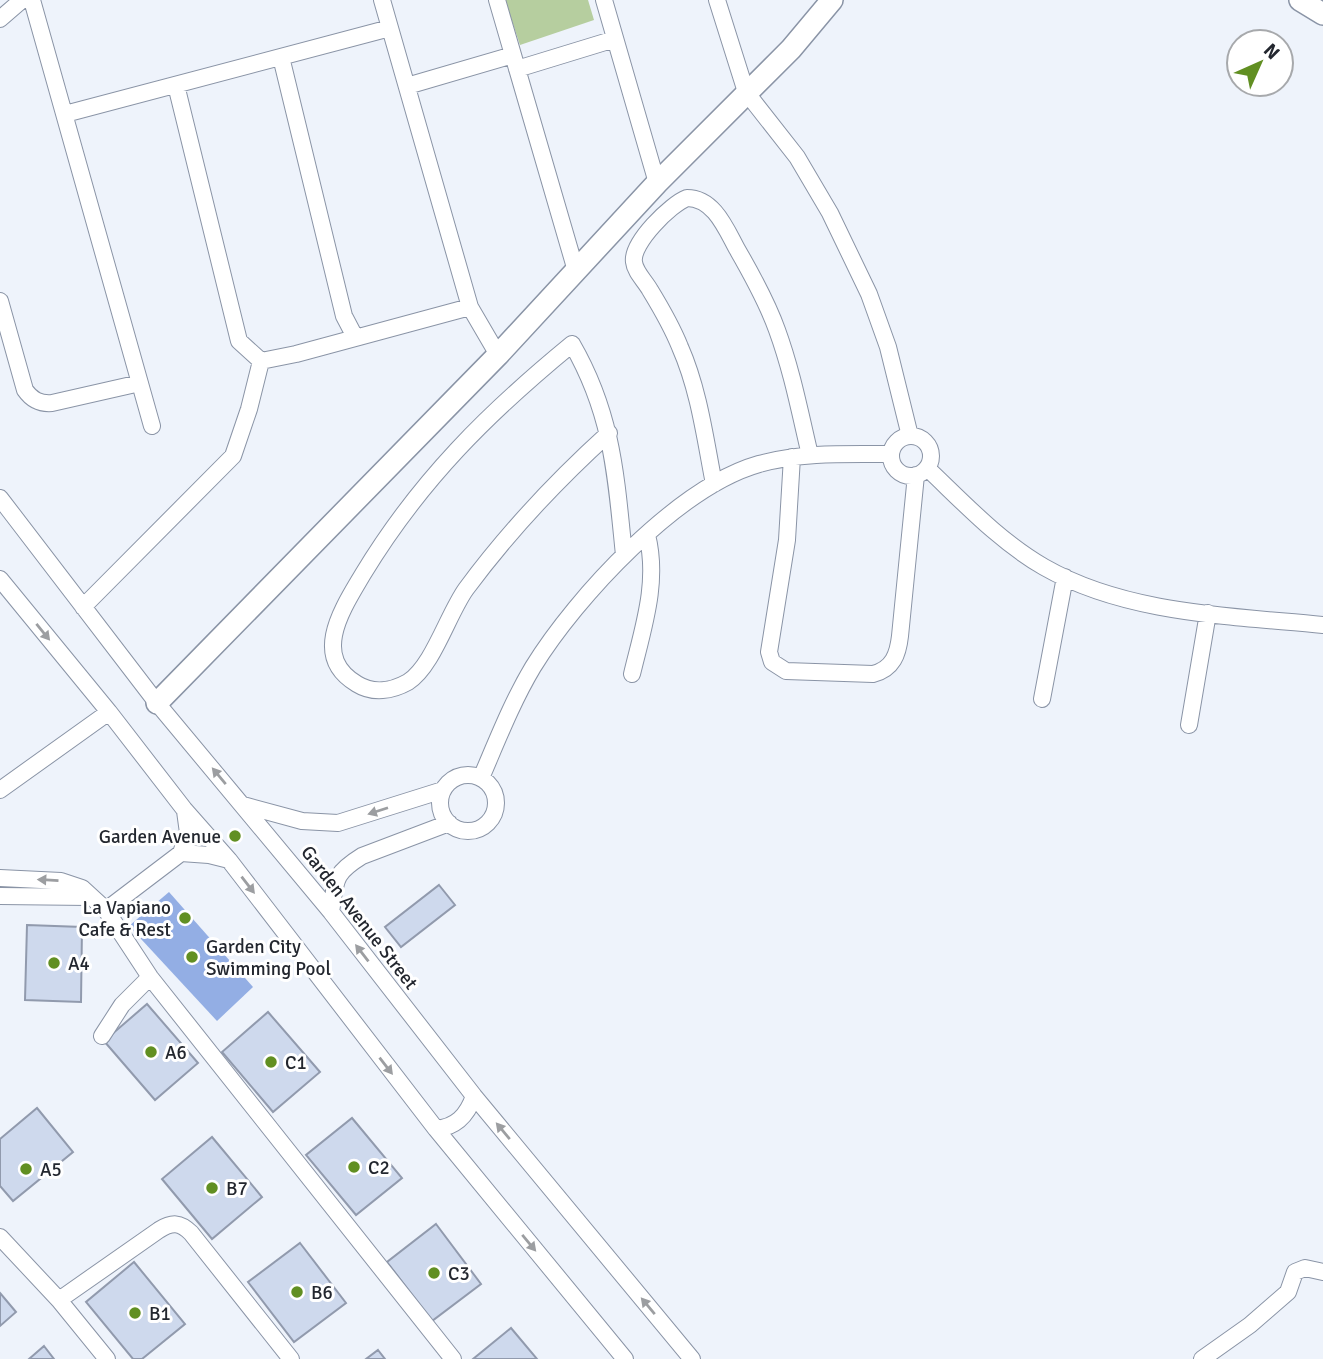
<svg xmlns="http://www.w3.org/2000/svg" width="1323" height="1359" font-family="Signika,sans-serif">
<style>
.green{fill:#b6ce9f}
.water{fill:#93aee4}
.building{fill:#ced9ed;stroke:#919aad;stroke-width:2}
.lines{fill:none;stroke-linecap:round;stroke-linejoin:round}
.minor-casing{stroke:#8a94a6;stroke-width:18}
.tertiary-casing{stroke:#8a94a6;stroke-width:24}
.minor{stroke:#fff;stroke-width:16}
.tertiary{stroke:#fff;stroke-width:21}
.oneway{fill:#9c9ea1}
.poi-dot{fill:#618f22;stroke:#fff;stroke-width:2.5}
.labels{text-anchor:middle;stroke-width:6;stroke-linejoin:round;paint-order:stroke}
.poi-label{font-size:19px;fill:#23272f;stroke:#fff;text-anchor:start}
.street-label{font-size:19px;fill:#23272f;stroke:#fff}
</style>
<rect width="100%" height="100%" fill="#eef3fb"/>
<path class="green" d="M505 0H588L594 20 520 45Z"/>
<path class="water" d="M169 892 253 987 217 1021 129 926Z"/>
<path class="building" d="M439 885 455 905 401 947 385 927Z
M27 925 82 927 81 1002 25 1000Z
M147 1004 198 1063 155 1100 104 1041Z
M268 1012 320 1072 273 1112 222 1052Z
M37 1108 73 1152 13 1201 0 1186V1139Z
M352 1118 402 1178 356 1215 306 1155Z
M212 1137 262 1197 212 1239 162 1179Z
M436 1224 481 1284 432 1321 387 1262Z
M300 1243 346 1303 294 1342 248 1282Z
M134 1262 185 1324 142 1359H133L86 1302Z
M0 1293 16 1312 0 1326Z
M511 1328 537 1359H473Z
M44 1346 54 1359H29Z
M378 1350 385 1359H366Z"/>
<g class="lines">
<defs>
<path id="minor" d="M32 0 152 426
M382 0 470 307 498 355
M497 0 576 271
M604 0 657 183
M717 0 746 92 797 157 830 213 869 294 888 347 910 436
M0 19 22 0
M281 57 344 316 355 337
M517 69 615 39
M176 85 239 341 261 361 296 354 470 307
M407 86 513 55
M65 114 390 28
M0 301 25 390C32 400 40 404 52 403L140 383
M609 433C556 481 509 531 466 589 448 614 433 666 408 682 392 691 373 694 357 684 310 656 343 608 363 574 420 480 488 413 572 344 613 415 616 477 624 555
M891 456a20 20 0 1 1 40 0a20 20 0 1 1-40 0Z
M792 457 787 540 769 652 772 662 786 671 873 674C893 669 898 654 900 636L916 475
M927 468C964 503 999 541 1044 567 1126 614 1231 616 1323 625
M714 484C705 438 699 390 680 347 672 327 661 308 650 290 645 281 635 272 634 262 631 243 671 204 687 198 714 198 726 229 737 249 752 275 767 302 777 330 792 371 800 413 810 455
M0 498 157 703 331 912 474 1096 692 1359
M0 579 109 712 184 809 229 860 436 1129 625 1359
M83 607 233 456 249 409 261 361
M632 674C643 628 659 582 647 535
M1042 699 1065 577
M1189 725 1208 613
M440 803a28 28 0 1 1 56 0a28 28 0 1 1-56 0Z
M481 778C497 741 512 702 533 667 576 597 678 487 759 464 802 452 846 454 891 454
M0 790 109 712
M243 805 302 821 338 823 443 790
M181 853 209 855 229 860
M0 878 61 881 82 888 106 910 150 977 453 1359
M0 896 89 897
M106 910 181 853 188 833 185 811
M331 912C336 880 333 874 362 856L449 823
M102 1036 122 1005 150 977
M436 1129C456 1127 467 1116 474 1096
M0 1237 59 1300 107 1359
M59 1300 159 1230C172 1222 180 1222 191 1233L291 1359
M1202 1359 1250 1325 1288 1292 1295 1272 1305 1268 1323 1272"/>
<path id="tertiary" d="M1300 0 1323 14
M157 703 498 355 657 183 791 49 832 0"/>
</defs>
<use href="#minor" class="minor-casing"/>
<use href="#tertiary" class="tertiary-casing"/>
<use href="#minor" class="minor"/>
<use href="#tertiary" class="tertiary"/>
</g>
<defs><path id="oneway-solid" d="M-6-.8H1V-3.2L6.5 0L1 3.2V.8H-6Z" transform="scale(1.75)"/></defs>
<g class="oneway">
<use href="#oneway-solid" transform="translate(43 632) rotate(51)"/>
<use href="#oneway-solid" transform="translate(219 776) rotate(-130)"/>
<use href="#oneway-solid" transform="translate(378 811) rotate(162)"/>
<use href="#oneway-solid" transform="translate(48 880) rotate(-177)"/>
<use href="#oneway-solid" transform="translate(248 885) rotate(52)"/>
<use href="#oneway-solid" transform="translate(362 953) rotate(-128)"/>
<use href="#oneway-solid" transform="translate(386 1066) rotate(52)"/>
<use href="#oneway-solid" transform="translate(503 1131) rotate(-130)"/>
<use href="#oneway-solid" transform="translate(529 1243) rotate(50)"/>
<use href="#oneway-solid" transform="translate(648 1306) rotate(-130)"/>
</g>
<g class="poi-dot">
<circle cx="235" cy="836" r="7"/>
<circle cx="185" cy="918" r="7"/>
<circle cx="192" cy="957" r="7"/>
<circle cx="54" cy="963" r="7"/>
<circle cx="151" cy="1052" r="7"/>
<circle cx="271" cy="1062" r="7"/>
<circle cx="354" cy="1167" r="7"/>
<circle cx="26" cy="1169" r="7"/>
<circle cx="212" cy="1188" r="7"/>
<circle cx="434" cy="1273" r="7"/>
<circle cx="297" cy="1292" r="7"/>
<circle cx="135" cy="1313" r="7"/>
</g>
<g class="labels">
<g class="poi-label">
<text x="221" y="843" text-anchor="end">Garden Avenue</text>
<text x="171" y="914" text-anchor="end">La Vapiano<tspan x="171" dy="22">Cafe &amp; Rest</tspan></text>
<text x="206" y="953">Garden City<tspan x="206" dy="22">Swimming Pool</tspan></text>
<text x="68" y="970">A4</text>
<text x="165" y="1059">A6</text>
<text x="285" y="1069">C1</text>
<text x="368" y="1174">C2</text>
<text x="40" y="1176">A5</text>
<text x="226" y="1195">B7</text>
<text x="448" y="1280">C3</text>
<text x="311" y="1299">B6</text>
<text x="149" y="1320">B1</text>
</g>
<g class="street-label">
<text transform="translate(360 917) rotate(52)" y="7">Garden Avenue Street</text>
</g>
</g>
<g transform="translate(1260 63) rotate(45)"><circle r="33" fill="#ffffff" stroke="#a7a9ac" stroke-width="2"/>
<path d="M0-5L12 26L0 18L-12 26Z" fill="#618f22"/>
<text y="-10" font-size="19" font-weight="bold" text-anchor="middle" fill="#23272f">N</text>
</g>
</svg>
